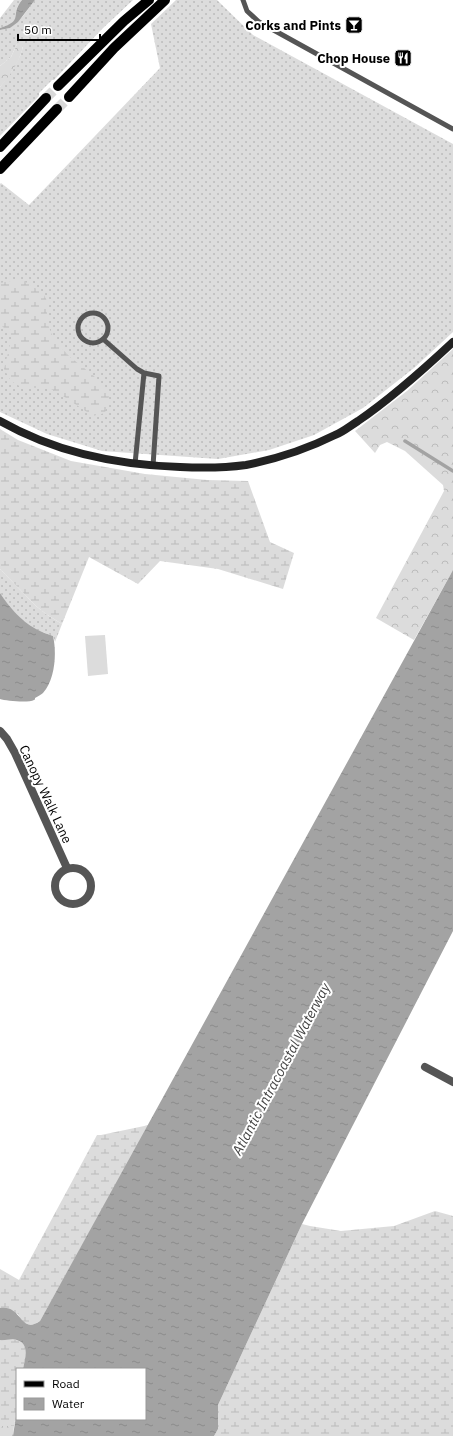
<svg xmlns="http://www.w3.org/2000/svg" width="453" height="1436" font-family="'IBM Plex Sans',sans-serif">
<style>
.grass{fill:url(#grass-dots)}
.forest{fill:url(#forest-crowns)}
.wetland{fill:url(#wetland-marsh)}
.pitch{fill:#dcdcdc}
.water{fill:url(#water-ripples)}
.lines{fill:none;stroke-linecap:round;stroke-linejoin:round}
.stream{stroke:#a3a3a3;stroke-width:3.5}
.primary-tunnel{stroke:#d9d9d9;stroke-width:10;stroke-dasharray:10 5;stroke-linecap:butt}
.lane{stroke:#555;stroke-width:5}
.street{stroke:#555;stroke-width:8}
.secondary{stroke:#222;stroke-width:8}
.primary{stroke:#000;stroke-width:10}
.labels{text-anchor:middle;stroke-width:4;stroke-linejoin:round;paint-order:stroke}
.poi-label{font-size:13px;font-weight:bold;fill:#000;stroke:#fff;text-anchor:end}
.street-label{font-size:13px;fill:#000;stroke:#fff}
.water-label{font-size:14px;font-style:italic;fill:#444;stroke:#fff}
</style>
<defs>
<pattern id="grass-dots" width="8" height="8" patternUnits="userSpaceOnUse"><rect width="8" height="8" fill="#dcdcdc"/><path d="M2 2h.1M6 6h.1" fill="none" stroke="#bbb" stroke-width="1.8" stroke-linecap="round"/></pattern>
<pattern id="forest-crowns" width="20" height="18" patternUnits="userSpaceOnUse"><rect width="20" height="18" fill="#dcdcdc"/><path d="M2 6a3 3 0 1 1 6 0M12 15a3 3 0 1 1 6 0" fill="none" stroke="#bbb"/></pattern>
<pattern id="wetland-marsh" width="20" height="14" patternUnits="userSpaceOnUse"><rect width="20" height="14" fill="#dcdcdc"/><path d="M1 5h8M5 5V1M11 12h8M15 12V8" fill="none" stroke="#bbb"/></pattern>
<pattern id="water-ripples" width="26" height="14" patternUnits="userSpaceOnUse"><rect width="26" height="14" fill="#a3a3a3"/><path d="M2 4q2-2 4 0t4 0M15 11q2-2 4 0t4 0" fill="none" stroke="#8b8b8b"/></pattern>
</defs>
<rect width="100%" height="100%" fill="#fff"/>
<path class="grass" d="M14 0H22C17 6 15 11 16 18L12 24 0 28V18Z
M35 0H133L101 30 54 80H52L39 93V96L0 136V87L12 71 20 56 23 47 17 44 11 57 0 66V30L10 28 23 16Z
M176 0H217L253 35 453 144V332L414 368 363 408 314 435 269 450 218 459 102 451 47 434 0 412V184L1 183 29 205 160 68 151 24Z
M0 569 36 606 46 614 62 624 55 642 53 636 37 630 22 620 10 608 0 593Z"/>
<path class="forest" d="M19 42 23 44C23 56 9 78 0 87V66L11 57 17 44Z
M453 349V570L414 640 376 618 444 491 443 485 405 451 387 442 380 445 375 453 355 431 407 391Z
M0 1426H14L13 1436H0Z"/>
<path class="wetland" d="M21 279 43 293 47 301V322L54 340 70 357 94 376 109 396 105 413 93 416 60 394 51 389 21 387 11 381 4 369 12 336 0 324V283Z
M0 429 18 440 71 461 145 474 207 480 248 481 270 542 294 553 283 589 218 569 160 561 138 584 89 557 62 624 46 614 36 606 0 569Z
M149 1125 40 1321C30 1328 23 1324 18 1314L0 1308V1269L19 1280 97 1135H101Z
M435 1211 453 1216V1436H214L218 1429V1405L302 1224 310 1226 341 1231 394 1226Z
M0 1340C5 1341 12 1338 17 1340 30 1344 25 1359 23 1369H17V1409L14 1426H0Z"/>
<path class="pitch" d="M105 635 108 674 88 676 85 636Z"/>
<path class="water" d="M22 0H35L18 22 10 28 0 30V28C25 20 9 16 22 0Z
M453 570V931L302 1224 218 1405V1429L214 1436H13L17 1409V1419H145V1369H23C25 1359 30 1344 17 1340 12 1338 5 1341 0 1340V1308C22 1304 20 1335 40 1321Z
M0 593C10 608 20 620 36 629 41 632 48 634 53 636 57 653 55 680 43 693 41 695 38 696 35 698 35 699 35 700 34 700 29 703 6 701 0 699Z"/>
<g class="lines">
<path class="stream" d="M405 441 453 471"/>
<path class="primary-tunnel" d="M46 98 58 86
M57 109 69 97"/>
<path class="lane" d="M243 0 247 11 259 22 453 129
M78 328a15 15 0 1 1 30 0a15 15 0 1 1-30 0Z
M103 339 137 369 144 373 159 376 153 466
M135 464 144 373"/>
<path class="street" d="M0 731 7 739 15 753 67 868
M55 886a18 18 0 1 1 36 0a18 18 0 1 1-36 0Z
M425 1067 453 1082"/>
<path class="secondary" d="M0 421C56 453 116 465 180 467 201 468 224 468 246 465 276 459 307 449 335 435 343 432 350 426 358 421 392 398 423 370 453 342"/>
<path class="primary" d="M58 86 124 21 149 0
M69 97 114 48 165 0
M0 147 46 98
M0 169 57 109"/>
</g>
<defs>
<symbol id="bar-square" viewBox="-11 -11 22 22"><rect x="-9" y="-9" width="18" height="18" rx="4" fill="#000" stroke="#fff"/><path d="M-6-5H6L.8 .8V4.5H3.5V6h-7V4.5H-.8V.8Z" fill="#fff"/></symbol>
<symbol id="restaurant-square" viewBox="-11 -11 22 22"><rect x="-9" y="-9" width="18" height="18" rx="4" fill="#000" stroke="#fff"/><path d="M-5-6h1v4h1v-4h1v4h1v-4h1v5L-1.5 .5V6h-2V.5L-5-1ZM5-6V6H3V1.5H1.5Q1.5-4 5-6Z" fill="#fff"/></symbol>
</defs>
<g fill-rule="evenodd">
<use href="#bar-square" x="344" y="15" width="20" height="20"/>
<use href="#restaurant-square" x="393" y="48" width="20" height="20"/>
</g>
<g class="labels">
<g class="poi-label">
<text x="341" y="30">Corks and Pints</text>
<text x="390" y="63">Chop House</text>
</g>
<g class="street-label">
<text transform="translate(46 794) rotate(65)" y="5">Canopy Walk Lane</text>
</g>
<g class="water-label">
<text transform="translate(281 1069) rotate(-62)" y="5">Atlantic Intracoastal Waterway</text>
</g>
</g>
<rect x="16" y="1368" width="130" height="52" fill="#ffffff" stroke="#999999"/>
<rect x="24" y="1381" width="20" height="6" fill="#000000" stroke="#999999"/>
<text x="52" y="1388" font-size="12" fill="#000000">Road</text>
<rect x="24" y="1398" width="20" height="12" fill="url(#water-ripples)" stroke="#999999"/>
<text x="52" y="1408" font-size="12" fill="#000000">Water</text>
<path d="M18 34v6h82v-6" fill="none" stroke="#000000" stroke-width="2"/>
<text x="24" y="34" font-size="12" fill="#000000" stroke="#ffffff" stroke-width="3" paint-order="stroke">50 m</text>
</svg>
